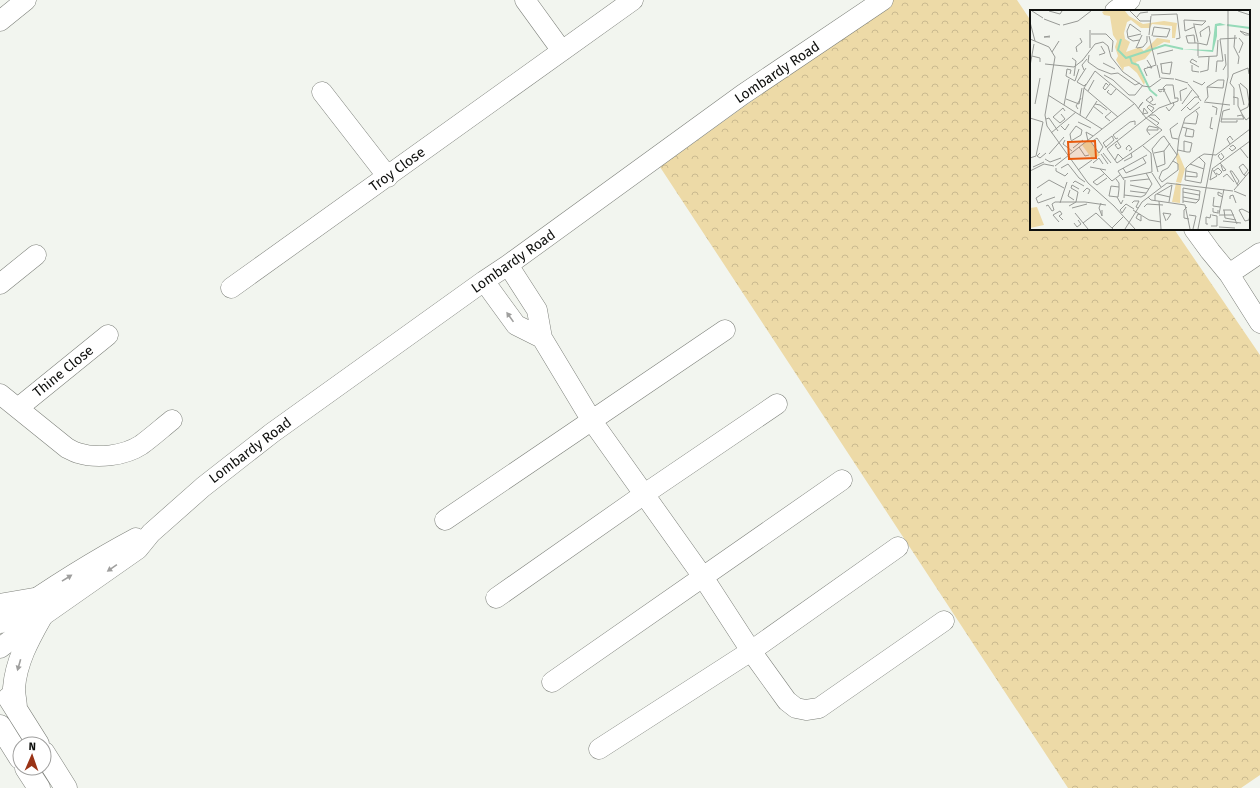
<svg xmlns="http://www.w3.org/2000/svg" width="1260" height="788" font-family="'Fira Sans',sans-serif">
<style>
.forest{fill:url(#forest-crowns)}
.lines{fill:none;stroke-linecap:round;stroke-linejoin:round}
.minor-casing{stroke:#7e817b;stroke-width:21}
.secondary-casing{stroke:#7e817b;stroke-width:23}
.minor{stroke:#fff;stroke-width:20}
.secondary{stroke:#fff;stroke-width:22}
.oneway{fill:#9f9f9e}
.labels{text-anchor:middle;stroke-width:3.5;stroke-linejoin:round;paint-order:stroke}
.street-label{font-size:14px;fill:#0e0f0d;stroke:#fff}
.inset-river{fill:none;stroke:#95dab8;stroke-width:2}
.inset-road{fill:none;stroke:#979995;stroke-width:1}
.view{fill:#e8590c;fill-opacity:0.15;stroke:#e8590c;stroke-width:2}
.inset-edge{fill:none;stroke:#0e0f0d;stroke-width:2}
</style>
<defs>
<pattern id="forest-crowns" width="20" height="18" patternUnits="userSpaceOnUse"><rect width="20" height="18" fill="#eddaa7"/><path d="M2 6a3 3 0 1 1 6 0M12 15a3 3 0 1 1 6 0" fill="none" stroke="#caba8f"/></pattern>
</defs>
<rect width="100%" height="100%" fill="#f2f5ef"/>
<path class="forest" d="M892 0H1017L1031 21V229H1174L1260 355V775L1241 788H1068L660 167Z"/>
<g class="lines">
<defs>
<path id="minor" d="M525 0 562 51
M1115 11 1130 0
M0 21 26 0
M322 92 388 177
M1194 229 1210 251 1229 274 1260 323
M508 265 537 310 542 338 592 421 703 577 751 651 787 701 796 708 806 710 819 708 944 621
M1229 274 1260 253
M484 281 516 325 542 338
M0 284 36 255
M231 288 633 0
M0 394 67 448C71 450 74 452 78 453 97 459 124 456 141 445 152 437 162 428 172 420
M18 408 108 335
M445 520 725 330
M496 598 643 495 777 404
M0 623C44 592 89 563 136 538
M0 648 41 617 138 549 151 533 203 487 272 433 484 281 508 265 742 95 883 0
M552 682 842 480
M599 749 751 651 898 547"/>
<path id="secondary" d="M0 605 34 599
M9 698 38 744
M16 709C16 702 14 695 14 688 16 662 28 640 41 617
M0 726 20 758
M44 753 66 788
M26 768 39 788"/>
</defs>
<use href="#minor" class="minor-casing"/>
<use href="#secondary" class="secondary-casing"/>
<use href="#minor" class="minor"/>
<use href="#secondary" class="secondary"/>
</g>
<defs><path id="oneway-solid" d="M-6-.8H1V-3.2L6.5 0L1 3.2V.8H-6Z"/></defs>
<g class="oneway">
<use href="#oneway-solid" transform="translate(510 317) rotate(-125)"/>
<use href="#oneway-solid" transform="translate(112 568) rotate(145)"/>
<use href="#oneway-solid" transform="translate(67 578) rotate(-32)"/>
<use href="#oneway-solid" transform="translate(19 665) rotate(106)"/>
</g>
<g class="labels">
<g class="street-label">
<text transform="translate(777 72) rotate(-34)" y="5">Lombardy Road</text>
<text transform="translate(397 169) rotate(-36)" y="5">Troy Close</text>
<text transform="translate(513 261) rotate(-35)" y="5">Lombardy Road</text>
<text transform="translate(63 371) rotate(-39)" y="5">Thine Close</text>
<text transform="translate(250 450) rotate(-37)" y="5">Lombardy Road</text>
</g>
</g>
<g transform="translate(1030 10)">
<rect width="220" height="220" fill="#f2f5ef"/>
<path d="M74 1H95L99 6 113 14 134 11 147 13 145 28H142V16L122 14 120 18H111L101 10 97 12 94 23 95 29 100 32 96 42 110 37 114 41 127 28 140 30V33L134 32 124 38 115 49 106 52 115 72 114 75 107 63 99 56 94 57 93 61 86 50 88 46 85 37 87 31 83 25 80 6 74 5 72 2Z" fill="#eddaa7"/>
<path d="M59 130 70 145 63 150 52 135ZM148 142 155 159 151 173 146 172 149 161 146 147ZM146 173 151 174 150 193 142 192Z" fill="#eddaa7"/>
<path d="M7 197 14 215 0 218V198Z" fill="#eddaa7"/>
<path d="M190 13 196 15 187 16V26L183 42 151 39 182 40 185 14Z" fill="#95dab8"/>
<path class="inset-river" d="M197 15 220 18M91 29 88 40 96 48 135 35 153 39M100 47 102 53 108 55 120 80 127 86"/>
<path class="inset-road" d="M2 1 13 8M19 1 30 4 32 1M100 1 110 11H121M208 1 220 5M121 5 147 4 150 28 146 29M107 7 110 3 118 2M14 9 30 15M0 12 5 31M163 14 172 15 176 11 154 10 155 21 164 17M33 15 48 11 61 1M164 15 168 32M210 21 219 24 220 25H215ZM61 24H76L83 31 82 42M119 25 121 6M205 25 204 37 209 47 208 54M20 26 14 27H20M119 26 126 55M122 26 124 17 140 19 137 27 123 26M98 27 111 24M0 29 19 37 25 47 15 105 17 116 58 173 84 196 105 219M110 30 103 31 98 28 97 21 100 14 111 22M165 33 164 25 156 26 158 33H168M168 33 177 35 180 23 179 16 170 22 171 27M60 38V20M106 38 112 25M107 38 113 37 117 32V26M22 42 29 31M47 42 46 37 52 32 50 28M209 43 213 33 209 28M127 44 143 40M59 45 58 52 68 59 81 64 88 63 105 75 110 73M69 45 75 43 71 36M2 46 10 48V52M168 46V33M168 47 187 46 188 30M42 48 46 51 44 66M117 50 122 58 117 57M52 51 65 34 73 32 78 36 81 47 93 62 113 76 120 77 131 69M167 52 162 49 160 52 169 57M73 53 85 59M15 54 44 57 53 50M130 54 142 52M131 54 132 63 140 64 142 52M127 55 130 68M162 55V61L169 62M0 56 4 34M54 60 52 55 57 49M193 60 196 55 195 44M170 62 178 60 179 47M186 62 187 51H193L190 29 207 28M40 64 41 60 37 59 36 66 45 71 49 59M74 65 83 70 99 85H105L113 75M117 66 114 59 126 55M131 68 144 69M145 69 158 73M163 71 172 75 175 72M210 73 217 79 219 92 218 97 210 101M56 74 54 76 47 72 56 58M158 74 169 87M209 74 214 95M78 75 76 73 73 78 75 80 80 74M143 75 145 89M54 78 88 107M79 80 77 82 81 85 86 79M58 81 64 70M132 81 130 82 128 80 135 79 133 82M18 85 72 119M203 87 208 88V96L212 104 216 110 220 107M36 89 49 94M151 91 150 81 157 78M175 91 178 87 177 77 188 70H194L193 78 177 77M174 92 200 95M119 93 123 90 121 86 116 90 123 95 126 94M5 94 10 68M49 94 52 78M65 94 70 95 77 100M141 94 133 78 136 75H143M152 94 162 80M34 95 39 69M204 95V78L200 73 203 64 218 58 219 64M63 96 73 104M182 96 187 98 186 105M136 97 139 101 144 95 143 92M157 97 160 100 169 92M129 98 148 91V88H145M48 99 46 96 51 88M108 99 111 94 113 92 110 96M200 99 193 101 191 112H207V110M122 101 124 98 119 95 117 97 123 103M151 101 165 87H168L171 91M31 104 35 109 30 113 23 107 33 98 35 101M112 104 118 103 114 98 113 103M50 105 54 78 65 61 105 94 116 108 132 120 113 135M120 105H125L130 110M118 106 129 113 127 115M182 107 180 118 183 119M0 108 13 112 6 146 0 148M56 108 67 91M16 109 19 108 28 121M192 109H214L212 105 207 106M80 111 75 107 81 102M48 112 61 118M154 113 166 114 168 104 166 101M31 116 35 120 39 114M152 117 164 120 163 127 155 126 157 118M117 120H128V118L119 116 117 119V121L120 125M21 123 46 102M67 128 73 137 69 143 61 132ZM88 128 86 129 83 125 100 112 105 111V115M148 129 142 128 140 119 148 113M35 130 33 134 42 141M41 130 40 124 46 116 52 120 51 125 41 131M58 131 56 122 63 126M87 134 85 135 88 139 91 137 87 131M200 134 197 129 200 126 203 130M113 135 87 153 77 139 129 98M113 136 121 143 122 162M49 137 55 146 59 145M76 137 84 130 82 126 73 133 74 134 75 136 76 137V138M43 138 53 130M199 138 202 141 206 138 203 135 200 137M210 138 218 148M97 140 96 138 99 135 102 139 99 141M148 140 157 142H160L162 133 154 131V141M10 143 7 146 10 148 16 143M73 143 81 153M124 143 134 141 140 133M19 144 34 127M71 144 78 154M190 144 188 146 191 150 194 147 191 143M169 147 175 153 171 173 155 170 156 158 159 155 169 147 174 144 186 145 220 119M15 149 20 152 31 148M85 150 88 144 93 149M94 151 102 147 101 143M63 153 69 148 73 154M190 153 196 160 193 161 191 155M160 154 174 159M25 156 104 94M3 157 14 152M60 157 76 160M127 157 135 154 134 141M26 158V161L35 166 38 163M31 158 38 154 49 168 55 172M93 158 96 163 103 160 116 153 113 148M70 159 82 171 90 165M48 160 62 150M182 160 180 170 187 166 182 159 220 131M0 161 14 154 24 156M132 161 138 158 147 145 149 127 155 108 170 97M132 161 129 168 132 172 148 160V154L143 151M184 161 188 158 192 162 189 165 186 163M128 162 122 139 131 128 134 126 147 145M122 163 131 177M74 164 63 172 67 175 77 168M214 165 218 160 213 154 209 157 213 164 214 165 216 166M155 166 167 167V163L156 161M193 167 197 164 204 172M93 168 122 162M86 169 89 173V179L88 187 79 186 81 176 89 177M94 170 88 161 117 145M100 171 119 169M43 173 45 171 54 176M207 174 209 171 202 161H200L208 176M100 175 119 179M7 178 19 170 34 178M40 180 38 186 44 190M204 180 220 161M100 181 116 183M204 181 216 186M48 182 41 178 42 175 49 179M53 182 57 178 60 180 58 184M153 182 169 185M12 184 6 188 8 193 25 187M127 184 140 187M192 184 188 182V185L193 187M94 185 111 187 115 185 122 174 116 163M87 187 91 194 93 190M118 187 121 190 155 195 160 219M153 187 169 190M184 187 183 196 190 197M94 188 95 170M200 189V186L203 185 206 193M125 191V185L142 175 139 192M129 191 131 219M30 193 37 172M71 193 69 198 72 206V200M102 193 104 191H109L106 197 108 198M153 193V178L170 181 169 190 166 193 153 191M16 196 18 195 22 201 24 200 22 194 25 192H55L76 195M39 196 46 192 48 182M96 197 92 203 90 200 96 194 104 199M114 197 117 194 133 195M157 197 154 200V208L159 209M42 198 57 194M183 198V202L188 203V200M103 200 119 210 131 212M193 200H201L207 214M194 200 195 208 206 210M45 203 58 219M220 203 212 199 209 200 215 211 219 210 220 204M189 204 194 179M111 205 108 204 106 208 111 211V206M159 205 166 206 163 219M189 205H204M136 211 133 203 141 204 137 210M193 211 211 213M29 212 23 205 30 201 32 204 29 206 33 210M44 213 47 217 51 214 48 210M53 213 66 203 83 219M178 214H176V207L180 208 181 204M181 216H187V206L182 205M189 217 205 218M82 218 93 207M95 219 112 192 137 173 203 181M168 219 198 67V1"/>
<path class="view" d="M65 131 66 148 39 149 38 132Z"/>
<rect width="220" height="220" class="inset-edge"/>
</g>
<g transform="translate(32 756) rotate(2)"><circle r="19" fill="#ffffff" stroke="#9f9f9e"/>
<path d="M0-3L7 15L0 10L-7 15Z" fill="#9a3316"/>
<text y="-6" font-size="11" font-weight="bold" text-anchor="middle" fill="#0e0f0d">N</text>
</g>
</svg>
